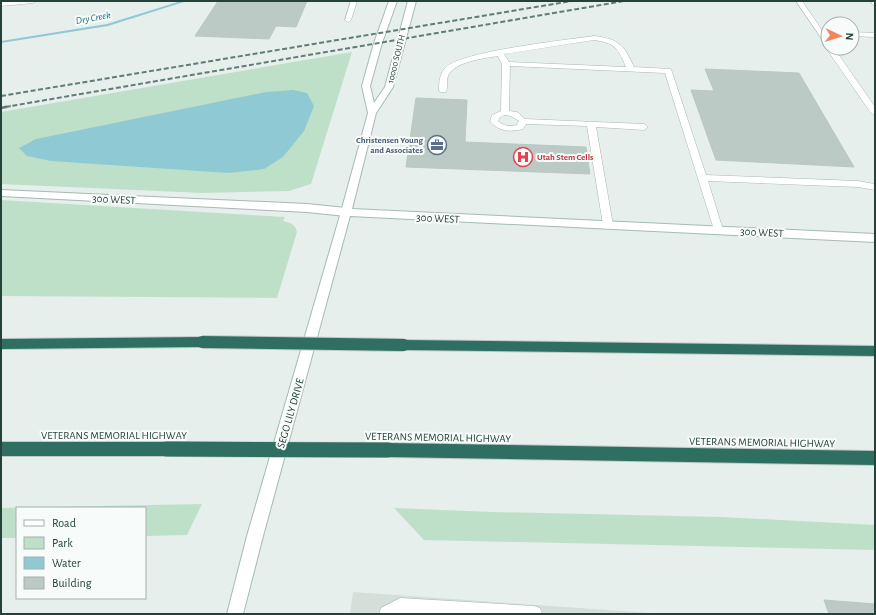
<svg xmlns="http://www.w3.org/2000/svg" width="876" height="615" font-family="'Alegreya Sans',sans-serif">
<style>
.built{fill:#d4dfda}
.green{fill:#bfe0c8}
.water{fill:#8ec9d4}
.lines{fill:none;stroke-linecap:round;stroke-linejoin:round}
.stream{fill:#8ec9d4;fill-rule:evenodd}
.building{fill:#bbcac4;stroke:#b8c9c2}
.lane-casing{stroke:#a8b8b2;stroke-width:1}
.street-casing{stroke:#a8b8b2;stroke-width:2}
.secondary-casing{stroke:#a4bbb3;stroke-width:2}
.highway-casing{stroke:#c2cac8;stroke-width:2}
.lane{fill:#fff;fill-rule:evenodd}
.street{fill:#fff;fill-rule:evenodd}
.secondary{fill:#fff;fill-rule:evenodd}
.highway{fill:#2f6f62;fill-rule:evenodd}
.rail-far1{stroke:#5f7d75;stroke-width:2;stroke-dasharray:5 2.5;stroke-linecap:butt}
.rail{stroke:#5f7d75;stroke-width:2.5;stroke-dasharray:6 3.5;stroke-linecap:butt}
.highway-bridge-far1-casing{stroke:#c2cac8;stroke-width:14;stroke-linecap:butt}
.highway-bridge-casing{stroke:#c2cac8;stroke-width:16;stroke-linecap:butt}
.highway-bridge-far1{stroke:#2f6f62;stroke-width:12}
.highway-bridge{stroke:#2f6f62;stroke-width:15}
.labels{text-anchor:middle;stroke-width:4;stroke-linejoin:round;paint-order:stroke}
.far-street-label{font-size:9px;fill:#24423a;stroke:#f7fbf9}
.far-service-label{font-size:9px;font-weight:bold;fill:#4e5e75;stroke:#f7fbf9;text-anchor:end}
.far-health-label{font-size:9px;font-weight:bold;fill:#be3a42;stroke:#f7fbf9;text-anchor:start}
.far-water-label{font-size:10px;font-style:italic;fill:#1c6f80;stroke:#f7fbf9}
.street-label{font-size:11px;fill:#24423a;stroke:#f7fbf9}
</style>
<rect width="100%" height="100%" fill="#e6efeb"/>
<path class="built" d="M353 592 665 614H350Z"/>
<path class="green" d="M352 52 311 184 289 191 203 193 1 184V112Z
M1 200 285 217 283 221C291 223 295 224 297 232L277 298 1 296Z
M202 504 187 535 145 536V508H17V538H1V508Z
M394 508 491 512 722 517 875 525V550L424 540Z"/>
<path class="water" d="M293 90 307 93 314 106 304 131 283 157 264 169 229 173 51 161 27 156 19 148 36 139 266 92Z"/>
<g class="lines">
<path class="stream" d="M181 1H187L108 26 1 43V41L107 24Z"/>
</g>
<path class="building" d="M218 1H307L296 27 276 26 269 39 195 36Z
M705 69 799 73 854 167 716 160 691 90 714 91Z
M416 98 467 100 465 142 586 147 590 174 406 167Z
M824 600 875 604V614H829Z"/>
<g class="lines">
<defs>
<path id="lane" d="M12 1H36L33 3 1 6V2Z
M351 1H357L351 20 348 22 345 20Z
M796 1H802L828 39V46L826 45Z
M870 1H875V6L873 5Z
M852 32 875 33V37L852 36Z
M594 36C619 39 624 45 634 67L671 69 706 175 858 181 875 184V190L858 187 708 181 723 230 718 234 715 233 665 73 510 66 509 111 517 112 525 119 644 124 648 127 644 130 596 127 613 225 608 229 603 225 587 126 526 124 523 129C510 132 499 132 490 121L492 115 501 111 502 64 498 56C485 58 453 62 448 76 446 81 448 87 446 92H440L439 90C439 81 440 73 446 67 464 51 566 40 594 36ZM594 40C615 43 618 48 626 67L509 62 504 54ZM504 115 511 116 519 121 517 125C509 127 504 126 498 121L500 117Z
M827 46 828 48H834L875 107V115L871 113 826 48Z
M400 598 534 606 540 608 542 614H379L381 608Z"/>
<path id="street" d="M1 190 307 204 346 208 350 209 351 212 350 215 346 216 307 212 1 196Z"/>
<path id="secondary" d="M389 1H397L382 43 370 86 374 103 385 87 408 1H416L393 87 376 113 352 209 875 234V242L350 216 263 536 243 614H227L247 536 341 212 368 113 362 86 374 43Z"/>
<path id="highway" d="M202 337 206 338 208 342 206 346 202 347 1 349V339Z
M404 340 875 346V356L404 350 400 349 398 345 400 341Z
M1 442H166L171 444 173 449 171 454 166 456H1Z
M388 443 875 451V465L388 457 383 455 381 450 383 445Z"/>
</defs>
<use href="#lane" class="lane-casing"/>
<use href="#street" class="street-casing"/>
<use href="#secondary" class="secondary-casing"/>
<use href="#highway" class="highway-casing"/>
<use href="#lane" class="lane"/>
<use href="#street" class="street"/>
<use href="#secondary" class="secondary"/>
<use href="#highway" class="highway"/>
<path class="rail-far1" d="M1 96 572 1
M5 107 624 1"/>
<path class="rail" d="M1 108 11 106"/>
<defs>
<path id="highway-bridge-far1" d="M202 342 404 345"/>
<path id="highway-bridge" d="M166 449 388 450"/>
</defs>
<use href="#highway-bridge-far1" class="highway-bridge-far1-casing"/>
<use href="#highway-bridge" class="highway-bridge-casing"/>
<use href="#highway-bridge-far1" class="highway-bridge-far1"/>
<use href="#highway-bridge" class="highway-bridge"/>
</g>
<defs>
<symbol id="office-ring" viewBox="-11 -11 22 22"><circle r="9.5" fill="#f7fbf9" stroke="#5c6f8a" stroke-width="1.5"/><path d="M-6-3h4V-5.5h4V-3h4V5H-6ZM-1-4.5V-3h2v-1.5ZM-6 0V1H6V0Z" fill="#5c6f8a"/></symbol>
<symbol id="hospital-ring" viewBox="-11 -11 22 22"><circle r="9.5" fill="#f7fbf9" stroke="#e0444e" stroke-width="1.5"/><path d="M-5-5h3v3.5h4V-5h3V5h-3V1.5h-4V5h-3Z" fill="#e0444e"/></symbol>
</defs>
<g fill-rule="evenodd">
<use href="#office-ring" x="426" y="134" width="22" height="22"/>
<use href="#hospital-ring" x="512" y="146" width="22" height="22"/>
</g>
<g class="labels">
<g class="far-street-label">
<text transform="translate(396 59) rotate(-76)" y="3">10000 SOUTH</text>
</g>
<g class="far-service-label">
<text x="423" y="143">Christensen Young<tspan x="423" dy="10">and Associates</tspan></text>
</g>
<g class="far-health-label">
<text x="537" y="160">Utah Stem Cells</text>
</g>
<g class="far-water-label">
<text transform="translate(93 17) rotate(-10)" y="4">Dry Creek</text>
</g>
<g class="street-label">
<text transform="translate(114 199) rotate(3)" y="4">300 WEST</text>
<text transform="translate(438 218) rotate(3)" y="4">300 WEST</text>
<text transform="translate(762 232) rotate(3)" y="4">300 WEST</text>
<text transform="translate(290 413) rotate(-74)" y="4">SEGO LILY DRIVE</text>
<text x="114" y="439">VETERANS MEMORIAL HIGHWAY</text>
<text transform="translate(438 437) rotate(1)" y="4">VETERANS MEMORIAL HIGHWAY</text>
<text transform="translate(762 442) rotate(1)" y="4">VETERANS MEMORIAL HIGHWAY</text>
</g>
</g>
<rect width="876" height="615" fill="none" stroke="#24423a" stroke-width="4"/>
<rect x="16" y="507" width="130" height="92" fill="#f7fbf9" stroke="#a3b1ad"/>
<rect x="24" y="520" width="20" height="6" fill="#ffffff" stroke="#a3b1ad"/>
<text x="52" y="527" font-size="12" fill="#24423a">Road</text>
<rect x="24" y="537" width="20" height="12" fill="#bfe0c8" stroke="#a3b1ad"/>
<text x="52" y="547" font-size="12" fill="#24423a">Park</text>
<rect x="24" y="557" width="20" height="12" fill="#8ec9d4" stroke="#a3b1ad"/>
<text x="52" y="567" font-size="12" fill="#24423a">Water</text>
<rect x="24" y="577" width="20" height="12" fill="#bbcac4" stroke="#a3b1ad"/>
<text x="52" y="587" font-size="12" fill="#24423a">Building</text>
<g transform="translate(840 36) rotate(94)"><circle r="19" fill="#f7fbf9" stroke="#a3b1ad"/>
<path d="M0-3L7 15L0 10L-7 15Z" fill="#f4845f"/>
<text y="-6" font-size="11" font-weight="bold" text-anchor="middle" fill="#24423a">N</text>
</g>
</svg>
